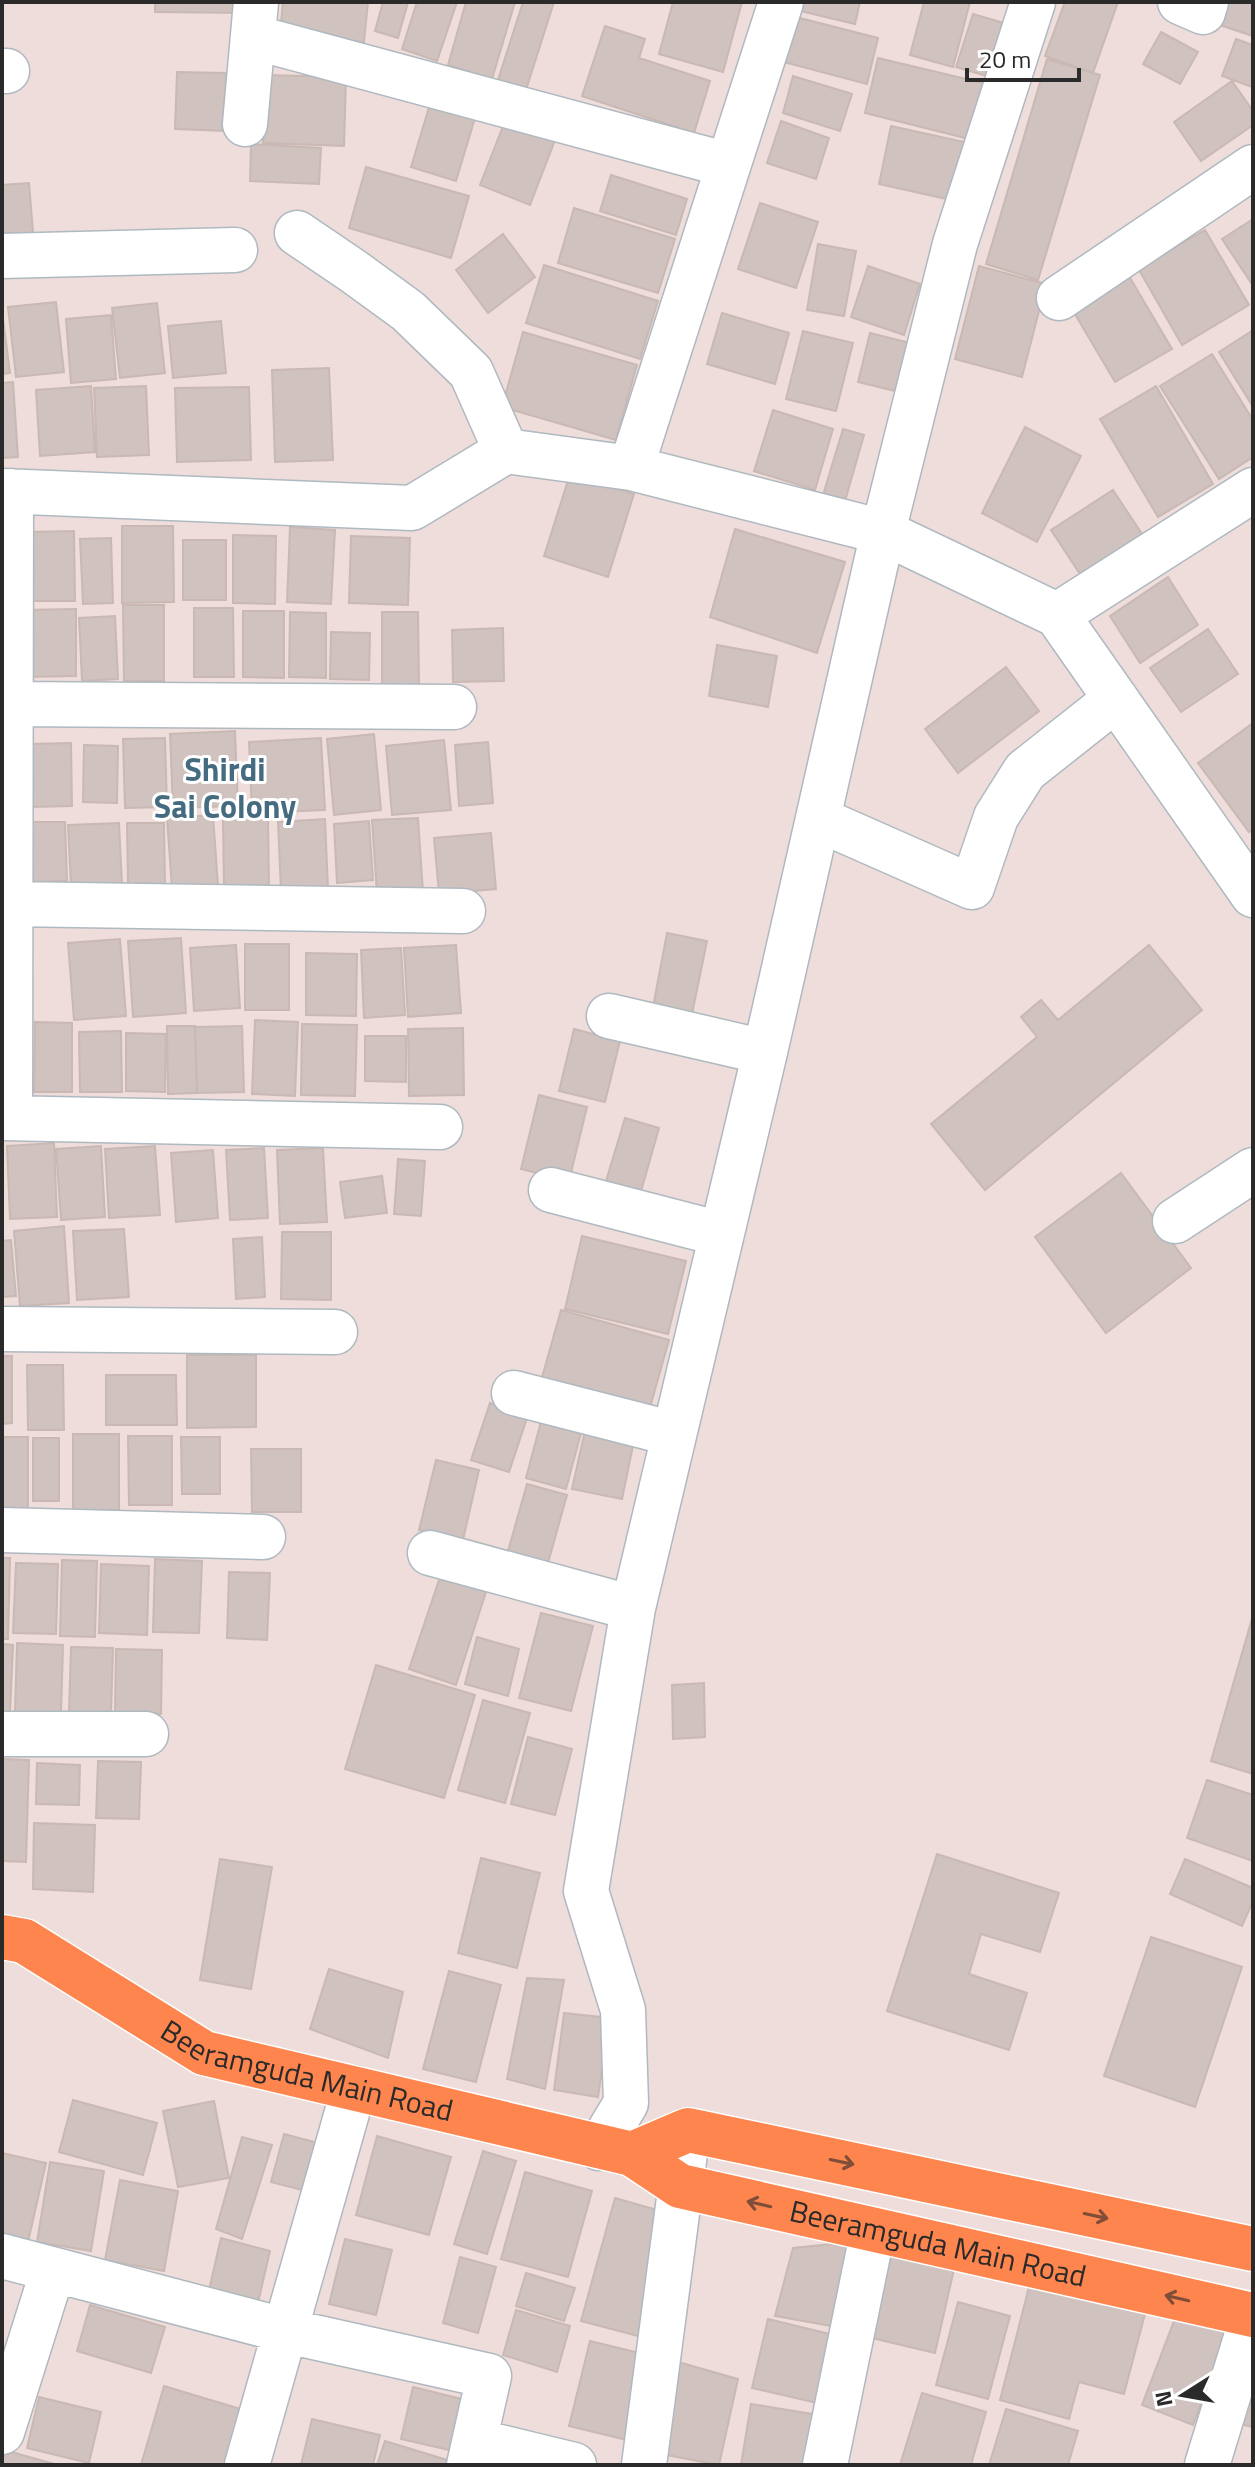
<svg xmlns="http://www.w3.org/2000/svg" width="1255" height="2467" font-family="'Titillium Web',sans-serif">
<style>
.building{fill:#cfc2bf;stroke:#c9b8b4;stroke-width:2}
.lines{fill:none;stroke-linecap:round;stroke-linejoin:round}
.minor-casing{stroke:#afb9c0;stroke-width:47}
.major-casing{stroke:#fff;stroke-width:47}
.minor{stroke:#fff;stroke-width:44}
.major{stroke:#ff854e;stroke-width:44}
.oneway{stroke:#7f4e38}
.labels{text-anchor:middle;stroke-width:6;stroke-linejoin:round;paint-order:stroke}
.street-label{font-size:30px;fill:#2a2a2a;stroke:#fff}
.neighbourhood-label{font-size:32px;font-weight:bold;fill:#456b80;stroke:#fff}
</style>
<rect width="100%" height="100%" fill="#eeddda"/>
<path class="building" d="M155 2H247V13L155 12Z
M283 2H368L364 42 280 33Z
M383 2H408L398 38 375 31Z
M417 2H457L437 61 402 49Z
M466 2H515L492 79 448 65Z
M523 2H554L526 90 498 80Z
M673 2H742L723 72 659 54Z
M794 2H860L855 24 792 9Z
M924 2H970L953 67 910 55Z
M1065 2H1118L1093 73 1045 56Z
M1221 2H1253V36L1214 23Z
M973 14 1007 24 990 77 956 67Z
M796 17 878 38 867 84 784 62Z
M605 26 645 39 639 58 710 81 694 133 582 96Z
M1161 32 1198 52 1180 84 1143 64Z
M1236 39 1253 45 1252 87 1222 76Z
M878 58 983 83 969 139 865 113Z
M1047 59 1100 75 1038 280 986 264Z
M177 72 226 73 225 131 175 129Z
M265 75 346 77 344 146 263 143Z
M793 76 852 94 840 131 783 113Z
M1232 81 1253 111V125L1201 161 1174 122Z
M433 94 478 108 456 181 411 167Z
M507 116 557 135 530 205 480 185Z
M781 121 829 138 816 179 767 163Z
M891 126 964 142 951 200 879 184Z
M251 144 321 148 319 184 250 181Z
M366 167 469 196 451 258 349 228Z
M611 175 687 199 676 235 600 211Z
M29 183 34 244 2 246V185Z
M760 203 818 222 796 288 738 269Z
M574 208 675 239 658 293 558 263Z
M1253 219V286L1222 239Z
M1205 230 1249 305 1182 345 1138 268Z
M503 234 535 277 488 313 456 270Z
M818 244 856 251 844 316 807 310Z
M544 265 658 301 640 359 526 323Z
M868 266 920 284 904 335 851 317Z
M979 266 1046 284 1022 377 955 359Z
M1126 271 1172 349 1115 382 1069 304Z
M56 302 64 372 16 377 8 307Z
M157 303 165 373 120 378 112 308Z
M2 311 10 373 2 374Z
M722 313 789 333 775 384 707 364Z
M111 315 116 379 71 383 66 319Z
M221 321 226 373 173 378 168 326Z
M1253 330V407L1219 352Z
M803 331 853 343 836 411 786 399Z
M523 332 637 365 616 440 502 407Z
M870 333 914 344 903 393 858 382Z
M1212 354 1253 420V457L1219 479 1160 386Z
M329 368 333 460 275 462 272 370Z
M13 382 18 457 2 458V383Z
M91 386 95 452 40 456 36 390Z
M146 386 149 455 97 457 94 388Z
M1156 386 1213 484 1158 517 1100 419Z
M249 387 251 460 177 462 175 388Z
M773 410 833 429 815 490 754 471Z
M1025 427 1081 456 1037 542 982 513Z
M843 429 864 435 845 501 823 495Z
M570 474 634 494 608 577 544 556Z
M1113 490 1144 537 1082 577 1051 530Z
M122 526H173L174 602 122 603Z
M290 527 335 530 331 604 287 602Z
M735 529 845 562 817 653 710 617Z
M74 531 75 601H29L28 532Z
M233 535 276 536 275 604 233 603Z
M351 536 410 538 408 605 349 603Z
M111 538 113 603 83 604 80 539Z
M183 540H226V600H183Z
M1168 577 1198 625 1140 663 1110 616Z
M123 605H164V681H124Z
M194 608H233L234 677H194Z
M76 609V676L23 677V610Z
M243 611H284V678L243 677Z
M290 612 326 613V678L289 677Z
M382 612H418L419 685H382Z
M115 616 118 679 82 681 79 618Z
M503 628 504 681 453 682 452 630Z
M1208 629 1238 674 1181 712 1150 668Z
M331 632 370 633 369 680 330 679Z
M717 645 777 656 768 707 709 696Z
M1006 667 1039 711 958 773 925 729Z
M1253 723V829L1249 832 1198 763Z
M235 731 238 806 173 808 170 734Z
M374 734 381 810 334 815 327 739Z
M165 738 167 807 125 808 123 739Z
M321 738 325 810 252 813 249 742Z
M444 740 451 810 392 815 386 746Z
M488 742 493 803 459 806 455 745Z
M71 743 72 806 30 807 29 744Z
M84 745 118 746 117 803 83 802Z
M213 815 218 886 172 889 167 818Z
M223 816H268L269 890H224Z
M418 818 423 892 377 894 372 820Z
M325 819 328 889 281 891 278 822Z
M369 821 373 880 337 883 334 824Z
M28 822H65L67 881 30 882Z
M119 823 122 884 71 886 68 825Z
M127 823H164L165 885H128Z
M491 833 496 889 439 894 434 838Z
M667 933 707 941 692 1014 653 1007Z
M181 938 186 1013 133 1017 128 941Z
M120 939 126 1016 74 1020 68 943Z
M245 944H289V1010H245Z
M236 945 240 1008 194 1011 190 948Z
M456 945 461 1013 408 1017 404 948Z
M1149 945 1202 1010 985 1190 931 1124 1037 1037 1021 1017 1041 1000 1058 1020Z
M401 948 405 1015 364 1018 361 950Z
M306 953 357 954 356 1016 306 1015Z
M255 1020 298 1022 295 1096 252 1094Z
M35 1022 72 1023V1092H34Z
M302 1024 357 1025 355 1096 301 1095Z
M167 1026H195L197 1093 168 1094Z
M242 1026 244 1092 197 1093 195 1027Z
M463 1028 464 1095 409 1096 408 1029Z
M574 1029 620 1041 605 1102 559 1091Z
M121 1031 122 1092H80L79 1032Z
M126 1033 166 1034 165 1092 126 1091Z
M365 1036H406V1082L365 1081Z
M539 1095 587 1107 569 1181 521 1169Z
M625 1118 659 1128 638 1202 603 1191Z
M54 1143 57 1217 10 1219 7 1146Z
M101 1146 105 1217 61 1220 56 1149Z
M155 1146 160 1215 109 1218 105 1149Z
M264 1148 268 1218 230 1220 226 1150Z
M323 1148 327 1222 280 1224 277 1150Z
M213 1150 218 1218 176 1222 171 1153Z
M398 1159 425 1161 421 1216 394 1214Z
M1121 1173 1191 1268 1106 1333 1035 1237Z
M382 1176 387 1213 345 1218 340 1182Z
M64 1226 69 1303 20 1306 14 1231Z
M124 1229 129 1297 77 1300 73 1231Z
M282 1232H331V1300L281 1299Z
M582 1236 686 1261 668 1334 565 1309Z
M262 1237 265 1297 236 1299 233 1239Z
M11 1240 16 1296 2 1297V1241Z
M561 1310 669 1340 649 1411 541 1381Z
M187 1355H256V1427L187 1428Z
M2 1356H12V1423L2 1424Z
M27 1365H63L64 1430H28Z
M106 1375H176L177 1425H106Z
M490 1403 528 1415 509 1472 471 1460Z
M544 1410 584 1422 566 1489 526 1478Z
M586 1426 635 1436 622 1499 572 1489Z
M73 1434H119V1510H73Z
M128 1436H172V1505H129Z
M2 1437H28V1512H2Z
M181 1437H220V1494H182Z
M33 1438H59V1501H33Z
M251 1449H301V1512H252Z
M436 1460 479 1470 463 1540 419 1530Z
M527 1484 567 1495 548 1563 508 1551Z
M2 1558H10L8 1639H2Z
M155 1559 202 1561 199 1633 153 1632Z
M62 1560 97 1561 95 1637 60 1636Z
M16 1563 58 1564 56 1634 13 1633Z
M101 1564 149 1566 147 1635 99 1633Z
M229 1572 270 1573 267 1640 227 1638Z
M440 1577 486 1592 456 1685 409 1669Z
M541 1613 593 1626 571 1711 519 1698Z
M1253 1615V1774L1211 1761Z
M477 1637 519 1649 508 1696 465 1684Z
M17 1643 63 1645 61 1714 15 1712Z
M2 1644 13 1645 10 1713H2Z
M71 1647 113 1648 111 1713 69 1712Z
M116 1649 162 1650 161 1714 115 1713Z
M376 1665 475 1695 444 1798 345 1769Z
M704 1683 705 1737 673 1739 672 1685Z
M483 1700 530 1713 505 1803 458 1790Z
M528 1737 572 1749 555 1815 511 1804Z
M2 1759 29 1760 26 1862 2 1861Z
M98 1761 141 1762 139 1819 96 1818Z
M37 1763 80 1765 79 1805 36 1804Z
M1207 1780 1253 1795V1861L1187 1838Z
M34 1823 95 1825 93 1892 33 1889Z
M937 1854 1059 1893 1040 1952 981 1934 969 1974 1027 1993 1009 2050 887 2011Z
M481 1858 540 1873 517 1968 458 1953Z
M220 1859 272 1867 251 1989 200 1980Z
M1185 1859 1253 1888V1901L1242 1926 1170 1894Z
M1151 1937 1242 1967 1195 2107 1104 2076Z
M329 1969 403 1992 388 2058 310 2029Z
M449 1971 501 1985 476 2082 423 2069Z
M527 1978 564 1980 545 2089 507 2079Z
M564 2013 610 2018 598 2097 554 2090Z
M73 2100 157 2123 143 2175 59 2152Z
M214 2101 229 2178 178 2187 163 2111Z
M284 2134 322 2144 310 2192 271 2182Z
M377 2136 451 2157 429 2235 356 2215Z
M242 2137 272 2145 242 2239 216 2229Z
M483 2151 516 2161 487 2254 454 2244Z
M2 2153 46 2163 28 2242 2 2236Z
M50 2162 104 2171 91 2251 37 2242Z
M525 2172 592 2191 568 2277 501 2259Z
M120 2180 178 2191 164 2271 105 2260Z
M615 2198 671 2214 638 2336 581 2321Z
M221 2238 270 2251 254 2320 205 2307Z
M345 2239 392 2250 376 2315 329 2304Z
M884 2239 957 2256 935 2353 863 2336Z
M863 2241 848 2329 775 2316 793 2248Z
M460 2257 496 2267 478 2333 443 2323Z
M526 2273 575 2288 564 2321 516 2306Z
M1030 2283 1145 2314 1124 2394 1079 2382 1069 2419 1000 2400Z
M958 2302 1010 2316 988 2399 936 2385Z
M90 2305 165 2327 151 2373 77 2351Z
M516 2310 570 2326 557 2372 503 2355Z
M1177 2313 1228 2333 1193 2425 1142 2405Z
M768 2319 842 2337 826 2405 752 2388Z
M590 2341 656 2357 635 2442 569 2426Z
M678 2362 738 2379 719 2465 661 2454Z
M1253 2385V2427L1239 2424Z
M164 2386 247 2411 231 2465H141Z
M413 2387 470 2401 458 2452 401 2439Z
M922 2393 986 2412 971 2465H900Z
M39 2397 101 2412 89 2463 27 2448Z
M751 2404 825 2416 817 2465H741Z
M1006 2409 1078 2431 1068 2465H989Z
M312 2419 380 2435 373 2465H301Z
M385 2441 447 2460 445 2465H377Z
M4 2450 58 2465H2Z"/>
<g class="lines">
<defs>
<path id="minor" d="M1180 2 1203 12 1206 2
M253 37 728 165
M2 71H7
M245 124 256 2
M297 233 353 271 408 311 471 372 506 451
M2 256 235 250
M1059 298 1253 167
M631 468 781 2
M2 491 412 508 506 451 631 468 883 532 1057 615 1253 895
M1057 615 1253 490
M11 704 454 707
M818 819 972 887 996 817 1025 771 1116 699
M10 904 463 911
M609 1016 765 1052
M2 1118 440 1127
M10 1118 11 491
M551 1190 721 1234
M1175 1221 1253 1170
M2 1329 335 1332
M514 1393 674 1434
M2 1530 263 1537
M430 1553 633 1608
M2 1734H146
M599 2148 626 2103 623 2010 586 1891 633 1608 765 1052 883 532 955 244 1033 2
M2 2256 287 2331 489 2376 469 2465
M2 2432 53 2270
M475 2441 574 2465
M247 2465 354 2088
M644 2465 688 2130
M825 2465 873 2230
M1207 2465 1253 2315"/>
<g id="major">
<path id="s1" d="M2 1937 24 1941 204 2053 632 2154 680 2186 1253 2315"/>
<path d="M632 2154 688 2130 1253 2249"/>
</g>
</defs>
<use href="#minor" class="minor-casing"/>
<use href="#major" class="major-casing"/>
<use href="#minor" class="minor"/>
<use href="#major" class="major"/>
</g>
<defs><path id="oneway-shaft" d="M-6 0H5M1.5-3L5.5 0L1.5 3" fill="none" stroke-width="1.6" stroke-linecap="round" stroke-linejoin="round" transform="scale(2)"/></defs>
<g class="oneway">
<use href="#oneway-shaft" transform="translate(842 2162) rotate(12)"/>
<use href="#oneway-shaft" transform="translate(759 2204) rotate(-167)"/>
<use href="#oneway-shaft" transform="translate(1096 2216) rotate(12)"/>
<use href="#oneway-shaft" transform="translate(1177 2298) rotate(-167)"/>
</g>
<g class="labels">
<g class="street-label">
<text dy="10" stroke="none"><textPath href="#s1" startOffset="338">Beeramguda Main Road</textPath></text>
<text dy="10" stroke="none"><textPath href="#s1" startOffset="996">Beeramguda Main Road</textPath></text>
</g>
<g class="neighbourhood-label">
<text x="225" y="781">Shirdi<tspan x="225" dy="37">Sai Colony</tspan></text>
</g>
</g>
<rect width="1255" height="2467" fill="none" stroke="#2a2a2a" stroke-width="8"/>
<g transform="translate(1183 2395) rotate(259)" stroke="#ffffff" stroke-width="6" paint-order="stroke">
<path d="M0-6L14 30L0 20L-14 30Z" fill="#2a2a2a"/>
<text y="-12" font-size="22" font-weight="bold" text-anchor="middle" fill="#2a2a2a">N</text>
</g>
<path d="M967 68v12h112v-12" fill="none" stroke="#2a2a2a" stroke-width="4"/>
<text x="979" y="68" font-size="24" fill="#2a2a2a" stroke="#ffffff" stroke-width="6" paint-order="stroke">20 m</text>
</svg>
